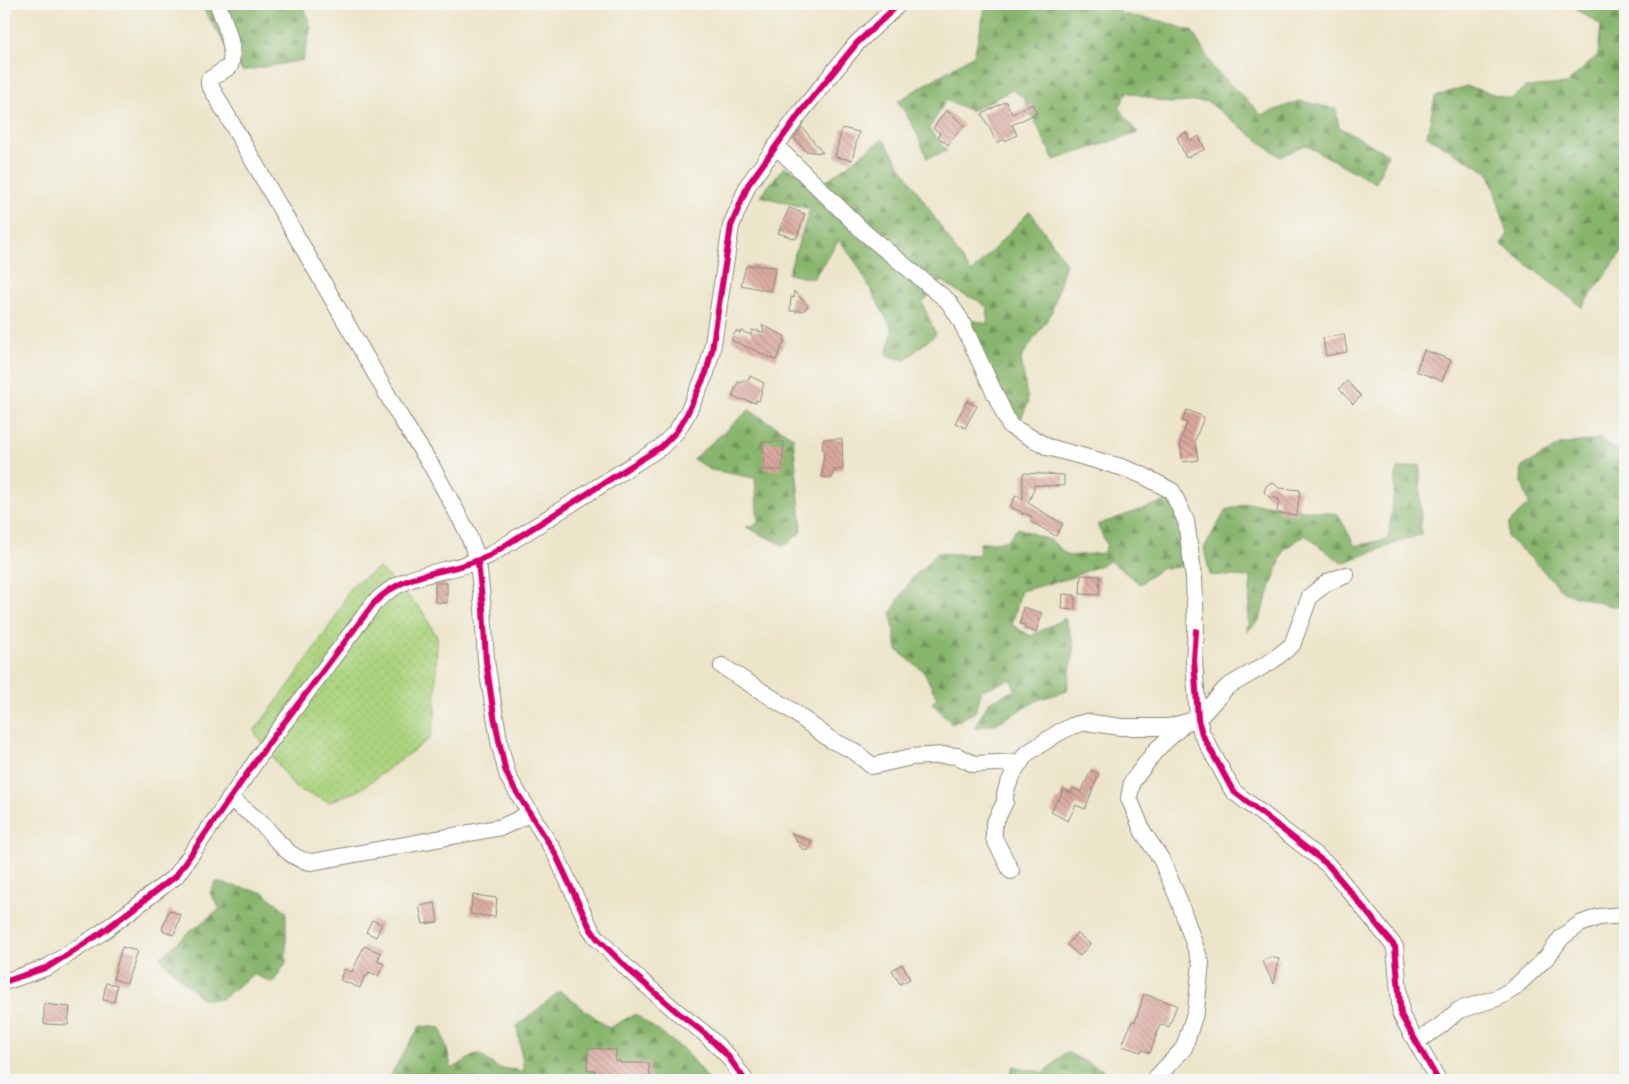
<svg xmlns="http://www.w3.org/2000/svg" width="1629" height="1084" font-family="Vollkorn,serif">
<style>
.grass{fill:url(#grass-dots);stroke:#6b7f54}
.forest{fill:url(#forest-firs);stroke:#5a704c}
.building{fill:url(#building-back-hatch)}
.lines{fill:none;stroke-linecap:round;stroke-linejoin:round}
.minor-casing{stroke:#8c887a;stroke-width:18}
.minor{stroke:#fff;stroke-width:16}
.cycleway-casing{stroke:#f6f6f2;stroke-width:9}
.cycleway{stroke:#d6006c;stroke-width:6}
</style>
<defs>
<pattern id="grass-dots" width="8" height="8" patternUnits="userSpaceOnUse" patternTransform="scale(1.25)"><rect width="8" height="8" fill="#abd37e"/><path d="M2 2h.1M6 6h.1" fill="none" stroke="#93b56d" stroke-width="1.8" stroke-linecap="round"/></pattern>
<pattern id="forest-firs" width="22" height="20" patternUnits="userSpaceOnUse" patternTransform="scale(1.25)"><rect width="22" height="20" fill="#88b56d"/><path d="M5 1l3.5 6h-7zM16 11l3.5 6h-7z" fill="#6f935a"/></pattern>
<pattern id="building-back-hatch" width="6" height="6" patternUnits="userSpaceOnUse" patternTransform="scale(1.25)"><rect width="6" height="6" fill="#dba99f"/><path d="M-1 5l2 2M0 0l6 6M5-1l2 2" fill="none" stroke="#b28a82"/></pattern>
</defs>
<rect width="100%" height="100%" fill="#f6f6f2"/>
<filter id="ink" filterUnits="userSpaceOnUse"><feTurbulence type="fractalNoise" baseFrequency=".02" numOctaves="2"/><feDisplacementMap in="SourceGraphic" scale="10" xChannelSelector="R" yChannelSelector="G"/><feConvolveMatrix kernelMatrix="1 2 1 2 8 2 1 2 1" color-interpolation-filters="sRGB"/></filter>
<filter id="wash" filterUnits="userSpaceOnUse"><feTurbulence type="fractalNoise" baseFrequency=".0096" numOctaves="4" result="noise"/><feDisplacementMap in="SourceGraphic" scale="20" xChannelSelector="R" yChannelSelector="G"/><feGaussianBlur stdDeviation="1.12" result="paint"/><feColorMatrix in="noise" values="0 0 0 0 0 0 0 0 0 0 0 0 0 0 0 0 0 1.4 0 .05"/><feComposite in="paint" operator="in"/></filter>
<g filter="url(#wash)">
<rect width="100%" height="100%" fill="#ede5ca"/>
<path class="grass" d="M379 568 421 609 437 637 435 717 430 738 361 789 329 802 295 788 254 731 293 680 335 618 351 586Z"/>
<path class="forest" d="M200 4H303L311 27 303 60 242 71Z
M982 4H1112L1122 14 1161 21 1192 31 1214 69 1262 115 1299 101 1336 109 1339 127 1388 154 1376 183 1305 145 1280 157 1207 101 1169 103 1127 92 1119 108 1138 133 1054 160 1023 97 1012 90 971 111 946 100 929 129 947 151 927 158 915 129 898 101 974 55 985 9Z
M1580 4H1625V248L1582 307 1501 244 1508 234 1489 173 1427 136 1435 97 1466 86 1511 99 1525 87 1566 84 1598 55 1601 25 1577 10Z
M883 139 971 273 1030 211 1066 263 1051 314 1021 358 1028 403 1020 421 989 381 969 319 987 324 988 308 977 300 960 293 942 281 922 303 936 334 905 360 886 355 893 331 857 264 839 240 813 279 788 274 810 209 760 196 784 167 823 183Z
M749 410 793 437 802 531 785 546 746 527 758 524 755 478 711 470 693 459Z
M1600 439 1621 454 1625 455V605L1610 606 1563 592 1533 560 1507 537 1509 523 1529 503 1521 480 1522 467 1560 445Z
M1420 465 1421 534 1342 563 1305 535 1284 549 1259 621 1247 631 1251 577 1210 575 1204 548 1226 510 1248 503 1338 514 1355 546 1388 539 1397 469Z
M1168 500 1178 518 1185 566 1160 569 1140 584 1110 561 1070 578 1021 591 1012 625 1031 636 1065 618 1074 646 1067 691 1040 699 995 724 974 728 989 702 1015 690 1011 679 982 690 975 712 952 724 932 703 937 698 924 672 897 650 891 613 911 579 937 553 979 555 980 543 1006 541 1018 528 1052 541 1068 556 1103 553 1107 545 1097 525Z
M216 882 264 893 286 911V962L273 983 253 974 222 999H202L160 958 188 933 220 909 210 893Z
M560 991 609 1028 635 1014 683 1049 709 1080H387L420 1026 441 1028 452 1069 478 1053 498 1068 524 1071 517 1026Z
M1066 1052 1107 1072 1099 1080H1006L1014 1066 1044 1073Z"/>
<g id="blocks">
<path class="building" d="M1006 101 1012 114 1032 104 1037 113 1012 125 1017 135 1005 141 1004 139 997 143 982 114Z
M946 110 964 125 948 145 938 137 940 133 933 128Z
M802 127 823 153 805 151 794 138Z
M842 128 859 132 852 160 835 157Z
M1186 132 1190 141 1199 136 1205 149 1186 158 1177 137Z
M789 208 805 214 796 239 778 233Z
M750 265 776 267 770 291 741 285 746 266H750Z
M794 291 808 306 803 311H790L791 297 794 298Z
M762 325 785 336 784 339 785 340 776 360 731 340 736 331 740 333 741 331 751 335 752 330 764 332Z
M1344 334 1347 352 1326 356 1323 338Z
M1424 350 1451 360 1442 381 1416 371Z
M750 376 764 383 759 401 756 400V403L732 397 738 382 741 383 742 380 748 381Z
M1347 381 1361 396 1353 404 1339 389Z
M967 401 977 406 965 428 955 423Z
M1187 410 1204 417 1195 440 1198 460 1183 462 1180 443 1187 423 1182 421Z
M823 439H842L843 469 834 470 832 478 822 477 824 449H822Z
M763 442H784L782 470H764Z
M1023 473 1064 475V486L1034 485V489L1028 503 1063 524 1056 536 1030 521 1032 517 1023 513 1022 515V512L1010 507 1016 495 1023 499Z
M1270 483 1275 484 1279 488 1300 490 1297 515 1277 513 1279 499 1269 497 1264 492 1266 486Z
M1081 575 1100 576 1099 595 1080 594Z
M435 583H447V603L435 602Z
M1063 594 1075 595V610L1062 609Z
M1023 607 1042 613 1036 632 1024 628 1025 625 1020 624Z
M1091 770 1099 774 1085 809 1076 805 1068 821 1051 812 1057 800H1059L1063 789 1071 793 1073 788 1081 792Z
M791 833 812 841 808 851 801 848Z
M473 895 497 898 495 917 470 914Z
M435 903 438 922 423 924 419 906Z
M169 910 181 915 174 935 162 930Z
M372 920 382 924 376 937 366 932Z
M1077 933 1090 944 1080 956 1067 945Z
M364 946 381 953 377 961 384 964 378 976 369 972 367 977 365 976 360 988 340 980 344 969 352 972Z
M122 947 137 951 127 983 113 979Z
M1270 957 1279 959 1274 984 1262 961Z
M902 964 910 979 900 984 892 970Z
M106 983 117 985 114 1002 103 1000Z
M1144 994 1177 1005 1169 1027 1164 1025 1163 1026 1160 1025 1150 1053 1142 1050 1141 1052 1122 1046 1132 1021 1135 1022Z
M44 1004 70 1007 68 1025 44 1024Z
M588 1048 616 1050 615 1061H620V1063H649L650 1077H638V1080H615V1079L594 1078 595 1070H587Z"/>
</g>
</g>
<g filter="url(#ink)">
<use href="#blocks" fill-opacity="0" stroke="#8c887a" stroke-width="1"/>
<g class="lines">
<defs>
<path id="minor" d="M218 4C224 23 236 46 230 66L209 80V84L402 420 431 465 467 531 475 552 478 562 483 609 486 661 500 746 508 777 555 853 590 928 597 938 630 971 676 1011 704 1033 727 1055 745 1080
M776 146 865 233 948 301 960 319 1010 426 1048 447 1121 467 1142 475 1172 491 1186 521 1194 578 1196 631 1194 660 1198 719 1202 734 1233 791 1328 865 1358 901 1395 947 1401 1015 1438 1080
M722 666 791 710 831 740 854 751 872 766 911 757 944 755 957 756 974 764 1021 762
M230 798C241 807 253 815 263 825 278 840 289 860 312 862L502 827 517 820 530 813
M1011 871 994 838V824L1005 802V795L1007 787 1016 768 1026 754 1058 733 1072 726 1086 722 1121 727H1169L1198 719 1227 687 1272 661 1292 645 1310 596 1328 582 1346 575
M4 982 48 967 101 933 176 876 265 748 374 603C410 567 449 576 490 555L661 447 676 432 687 414 706 373 712 350 731 226 748 185 800 113 857 43 899 4
M1417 1041 1439 1027 1459 1010 1497 998 1513 989 1548 956 1562 937 1580 924 1599 917 1625 915
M1154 1080 1184 1048 1196 1010 1201 963 1178 898 1161 859 1143 832 1129 798 1132 782 1156 750 1184 724"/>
</defs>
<use href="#minor" class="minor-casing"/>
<use href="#minor" class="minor"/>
<defs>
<path id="cycleway" d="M478 562 483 609 486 661 494 716 505 769 511 783 555 853 590 928 597 938 630 971 676 1011 704 1033 727 1055 745 1080
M1196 631 1194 660 1198 719 1202 734 1233 791 1328 865 1358 901 1395 947 1401 1015 1438 1080
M4 982 48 967 101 933 176 876 265 748 374 603C410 567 449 576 490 555L661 447 676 432 687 414 706 373 712 350 731 226 748 185 800 113 857 43 899 4"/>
</defs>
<use href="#cycleway" class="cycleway-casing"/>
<use href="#cycleway" class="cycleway"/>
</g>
</g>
<rect width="1629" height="1084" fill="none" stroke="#f6f6f2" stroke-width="20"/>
</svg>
